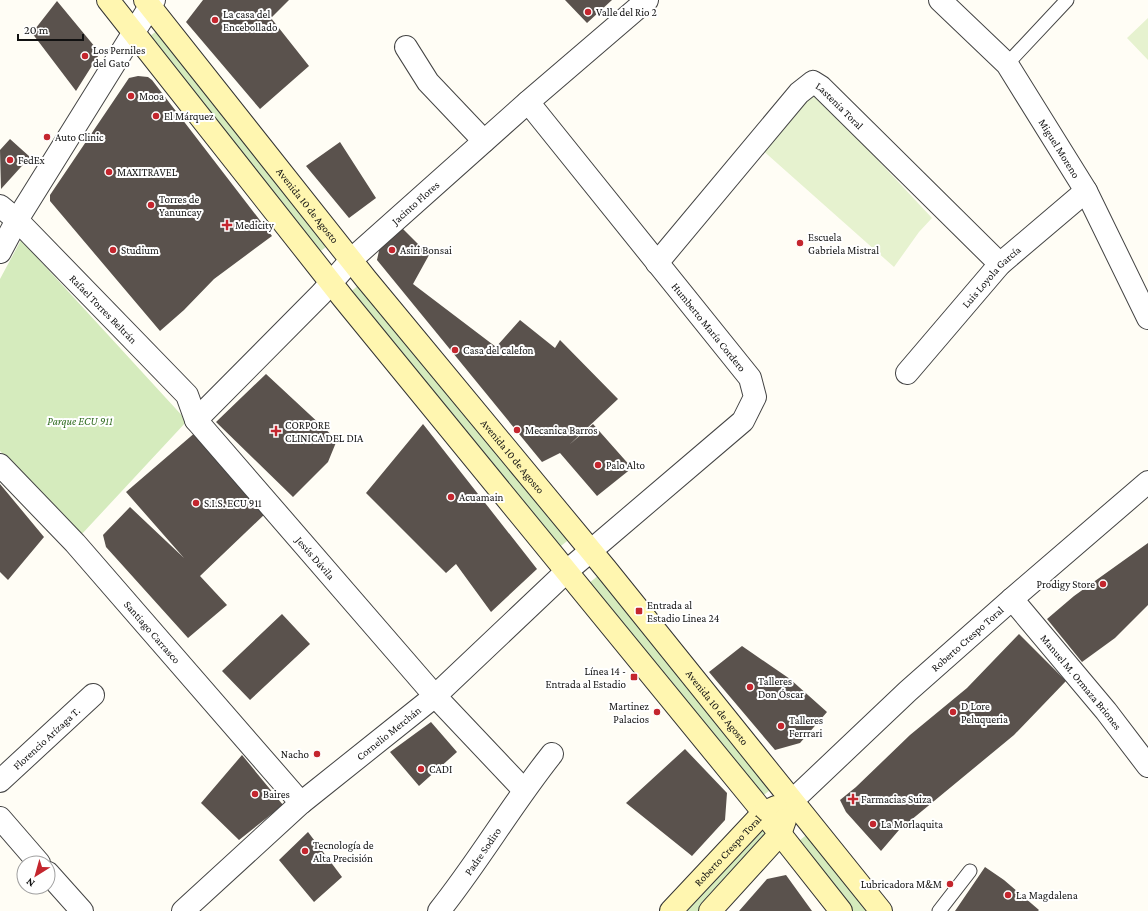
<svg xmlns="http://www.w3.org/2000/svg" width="1148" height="911" font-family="'Crimson Pro',serif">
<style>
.green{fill:#d5ebbd}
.pitch{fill:#e6f2cf}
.building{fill:#5a524d}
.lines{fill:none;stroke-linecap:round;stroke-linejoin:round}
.service-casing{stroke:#444;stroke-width:15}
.minor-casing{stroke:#444;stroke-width:24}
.tertiary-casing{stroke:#444;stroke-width:24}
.secondary-casing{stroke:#333;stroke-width:24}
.service{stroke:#fff;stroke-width:13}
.minor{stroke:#fff;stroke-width:22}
.tertiary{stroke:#fff;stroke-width:22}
.secondary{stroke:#fff6b0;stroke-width:22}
.poi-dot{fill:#c4262e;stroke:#fff;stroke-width:1.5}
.labels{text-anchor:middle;stroke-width:4;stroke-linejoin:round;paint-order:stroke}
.poi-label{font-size:11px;fill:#111;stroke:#fff;text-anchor:start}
.street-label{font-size:11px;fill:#111;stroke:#fff}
.park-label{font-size:11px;font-style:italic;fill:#2f6b1f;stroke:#fff}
</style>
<rect width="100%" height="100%" fill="#fffdf5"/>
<path class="green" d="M166 24 336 239 312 258 142 42Z
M21 240 187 421 81 535 0 451V279Z
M366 279 576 534 552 553 343 298Z
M606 569 779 783 755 802 582 589Z
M763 813 780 834 710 911H671Z
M814 829 881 911H841L790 848Z"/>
<path class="pitch" d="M1148 18V60L1127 38Z
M816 94 932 218 919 232 894 267 759 147 800 101Z"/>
<path class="building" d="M203 0H289L271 18 309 66 260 109 186 22Z
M565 0H612L587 23Z
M57 1 100 53 76 91 32 33Z
M138 76 148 77 152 80 272 236 214 279 184 310 160 331 50 201V195L129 78Z
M10 139 30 157 1 189 0 150Z
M340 142 376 198 349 218 306 166Z
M401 227 429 255 413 284 496 347 520 320 555 348 560 340 618 399 569 445 593 424 632 468 597 496 560 453 542 462 377 260 380 246Z
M266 374 337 440 328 462 293 497 216 422Z
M423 424 537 569 491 612 456 564 446 573 366 493Z
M197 431 266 513 200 576 227 605 188 638 106 547 103 535 130 507 184 558 126 492Z
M0 484 44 537 8 580 0 572Z
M1148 543V605L1115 638 1082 662 1047 619 1074 596Z
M282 614 310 644 250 700 222 671Z
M1019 634 1066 681 1014 735 899 830 881 851 846 812 840 800 856 787 910 735 967 688Z
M742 646 790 679 827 712 800 743 775 750 709 672Z
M431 722 457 752 419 786 390 752Z
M685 749 727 793 725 820 692 856 626 803Z
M242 755 283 805 239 840 201 803Z
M308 832 342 877 314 902 279 860Z
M985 867 1004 880 1039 910 1038 911H955Z
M786 875 812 911H739L767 879Z"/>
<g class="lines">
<defs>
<path id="service" d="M1007 64 1067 0
M939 911 970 871"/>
<g id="minor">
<path id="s1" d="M940 0 1007 64 1086 191 1148 318"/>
<path d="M406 47 428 82 484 141"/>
<path id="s2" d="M0 206 17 220 187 395 196 420 435 696 523 789"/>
<path d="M0 252 17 220 134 32"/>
<path id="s3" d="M657 263 799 93 813 82 821 87 1000 264"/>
<path id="s4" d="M907 373 1000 264 1086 191"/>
<path id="s5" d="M196 420 321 294 352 259 528 102 647 0"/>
<path id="s6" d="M0 465 75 543 301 803"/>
<path id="s7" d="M1012 599 1106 711 1148 766"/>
<path id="s8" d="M0 781 93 695"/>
<path id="s9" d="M792 801 908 691 1012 599 1148 482"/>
<path d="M0 818 39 863"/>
<path d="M48 873 82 911"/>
<path id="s10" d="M183 911 301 803 435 696 567 571 743 421 755 397 750 378 528 102"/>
<path id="s11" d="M439 911C479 861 512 804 552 754"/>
</g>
<path id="tertiary" d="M134 32 154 0"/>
<g id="secondary">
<path d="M108 0 343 298 755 802 841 911"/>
<path id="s12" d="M145 0 366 279 606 569 881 911"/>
<path id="s13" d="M671 911 763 813 776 807"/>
<path d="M710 911 780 834 785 820"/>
</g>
</defs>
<use href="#service" class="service-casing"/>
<use href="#minor" class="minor-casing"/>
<use href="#tertiary" class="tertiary-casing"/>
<use href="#secondary" class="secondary-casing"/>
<use href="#service" class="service"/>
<use href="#minor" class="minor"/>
<use href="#tertiary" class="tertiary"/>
<use href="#secondary" class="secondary"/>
</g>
<g class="poi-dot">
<circle cx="588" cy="12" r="4"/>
<circle cx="215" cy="20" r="4"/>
<circle cx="85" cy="56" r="4"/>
<circle cx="131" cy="96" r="4"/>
<circle cx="156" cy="116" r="4"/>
<circle cx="47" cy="137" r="4"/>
<circle cx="10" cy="160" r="4"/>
<circle cx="109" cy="172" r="4"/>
<circle cx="151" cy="205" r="4"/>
<path d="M225 219h4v4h4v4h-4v4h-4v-4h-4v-4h4z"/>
<circle cx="800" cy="243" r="4"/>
<circle cx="113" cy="250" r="4"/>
<circle cx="392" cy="250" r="4"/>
<circle cx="455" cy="350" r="4"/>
<circle cx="517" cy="430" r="4"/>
<path d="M274 425h4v4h4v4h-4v4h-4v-4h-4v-4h4z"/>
<circle cx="598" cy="465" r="4"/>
<circle cx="451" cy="497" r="4"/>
<circle cx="196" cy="503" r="4"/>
<circle cx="1103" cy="584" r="4"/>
<rect x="635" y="607" width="8" height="8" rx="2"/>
<rect x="630" y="673" width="8" height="8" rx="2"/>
<circle cx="750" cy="687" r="4"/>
<circle cx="657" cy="712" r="4"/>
<circle cx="953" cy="712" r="4"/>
<circle cx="781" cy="726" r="4"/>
<circle cx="317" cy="754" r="4"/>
<circle cx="421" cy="769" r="4"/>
<circle cx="255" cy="794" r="4"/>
<path d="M851 793h4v4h4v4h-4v4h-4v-4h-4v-4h4z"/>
<circle cx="873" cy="824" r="4"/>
<circle cx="305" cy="851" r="4"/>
<circle cx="950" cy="884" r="4"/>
<circle cx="1008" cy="895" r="4"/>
</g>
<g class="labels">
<g class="poi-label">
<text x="596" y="16">Valle del Rio 2</text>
<text x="223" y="18">La casa del<tspan x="223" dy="13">Encebollado</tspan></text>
<text x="93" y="54">Los Perniles<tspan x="93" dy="13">del Gato</tspan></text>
<text x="139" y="100">Mooa</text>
<text x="164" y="120">El Márquez</text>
<text x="55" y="141">Auto Clinic</text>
<text x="18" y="164">FedEx</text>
<text x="117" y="176">MAXITRAVEL</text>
<text x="159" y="203">Torres de<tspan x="159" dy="13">Yanuncay</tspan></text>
<text x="235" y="229">Medicity</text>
<text x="808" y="241">Escuela<tspan x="808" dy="13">Gabriela Mistral</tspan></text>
<text x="121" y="254">Studium</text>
<text x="400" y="254">Asiri Bonsai</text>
<text x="463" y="354">Casa del calefon</text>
<text x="285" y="429">CORPORE<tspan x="285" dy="13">CLINICA DEL DIA</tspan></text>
<text x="525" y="434">Mecanica Barros</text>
<text x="606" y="469">Palo Alto</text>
<text x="459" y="501">Acuamain</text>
<text x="204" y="507">S.I.S. ECU 911</text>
<text x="1095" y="588" text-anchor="end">Prodigy Store</text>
<text x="647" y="609">Entrada al<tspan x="647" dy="13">Estadio Linea 24</tspan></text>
<text x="626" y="675" text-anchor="end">Línea 14 -<tspan x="626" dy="13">Entrada al Estadio</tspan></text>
<text x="758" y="685">Talleres<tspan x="758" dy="13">Don Óscar</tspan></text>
<text x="649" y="710" text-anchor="end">Martinez<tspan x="649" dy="13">Palacios</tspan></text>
<text x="961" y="710">D Lore<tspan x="961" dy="13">Peluqueria</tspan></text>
<text x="789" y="724">Talleres<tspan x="789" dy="13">Ferrrari</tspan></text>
<text x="309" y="758" text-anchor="end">Nacho</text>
<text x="429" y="773">CADI</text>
<text x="263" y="798">Baires</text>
<text x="861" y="803">Farmacias Suiza</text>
<text x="881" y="828">La Morlaquita</text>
<text x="313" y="849">Tecnología de<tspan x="313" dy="13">Alta Precisión</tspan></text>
<text x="942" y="888" text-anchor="end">Lubricadora M&amp;M</text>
<text x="1016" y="899">La Magdalena</text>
</g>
<g class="street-label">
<text dy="4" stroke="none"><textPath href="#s3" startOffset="275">Lastenia Toral</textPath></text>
<text dy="4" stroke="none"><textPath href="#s1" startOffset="192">Miguel Moreno</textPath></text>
<text dy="4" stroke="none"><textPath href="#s5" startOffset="309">Jacinto Flores</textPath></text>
<text dy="4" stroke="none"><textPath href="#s12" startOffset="262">Avenida 10 de Agosto</textPath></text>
<text dy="4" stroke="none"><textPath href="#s4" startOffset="128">Luis Loyola García</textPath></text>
<text dy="4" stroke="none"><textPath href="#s2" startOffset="146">Rafael Torres Beltrán</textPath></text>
<text transform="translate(709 327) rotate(51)" y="4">Humberto María Cordero</text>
<text dy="4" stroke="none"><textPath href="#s12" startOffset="586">Avenida 10 de Agosto</textPath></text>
<text dy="4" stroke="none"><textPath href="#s2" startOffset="475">Jesús Dávila</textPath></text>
<text dy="4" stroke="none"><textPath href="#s6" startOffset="226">Santiago Carrasco</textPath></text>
<text dy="4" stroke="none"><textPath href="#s9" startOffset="239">Roberto Crespo Toral</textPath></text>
<text dy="4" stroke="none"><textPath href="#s7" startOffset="108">Manuel M. Ormaza Briones</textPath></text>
<text dy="4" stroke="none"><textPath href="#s12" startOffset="910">Avenida 10 de Agosto</textPath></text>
<text dy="4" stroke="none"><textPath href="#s10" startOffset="272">Cornelio Merchán</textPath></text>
<text dy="4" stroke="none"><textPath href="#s8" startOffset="63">Florencio Arízaga T.</textPath></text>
<text dy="4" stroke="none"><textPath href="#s11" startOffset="74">Padre Sodiro</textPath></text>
<text dy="4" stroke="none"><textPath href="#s13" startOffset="83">Roberto Crespo Toral</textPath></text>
</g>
<g class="park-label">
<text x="80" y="425">Parque ECU 911</text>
</g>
</g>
<g transform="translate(36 875) rotate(217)"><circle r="19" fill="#ffffff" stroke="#a0a0a0"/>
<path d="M0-3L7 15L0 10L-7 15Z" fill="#c4262e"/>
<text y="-6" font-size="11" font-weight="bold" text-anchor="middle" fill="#111111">N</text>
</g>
<path d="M18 34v6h65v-6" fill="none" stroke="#111111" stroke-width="2"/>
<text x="24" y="34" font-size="12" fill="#111111" stroke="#ffffff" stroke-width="3" paint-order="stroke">20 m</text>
</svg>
